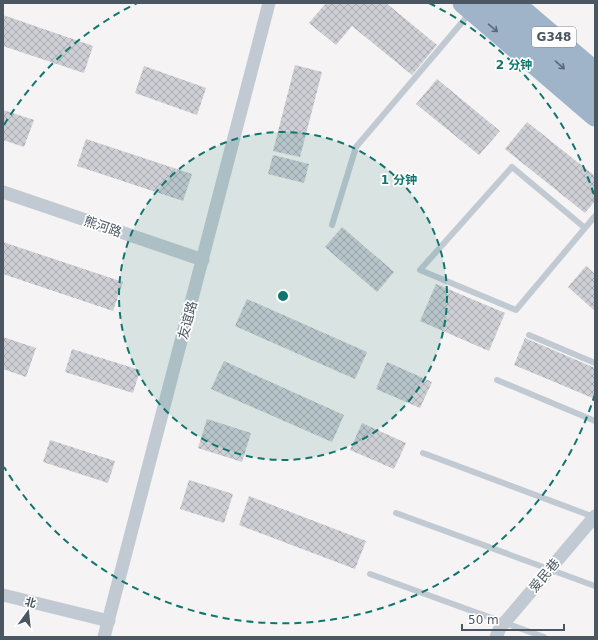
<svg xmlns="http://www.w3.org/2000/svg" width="598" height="640" font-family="'DejaVu Sans','Noto Sans SC',sans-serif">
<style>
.building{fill:url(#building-cross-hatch)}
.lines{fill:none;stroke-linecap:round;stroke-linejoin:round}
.service{stroke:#c1cad2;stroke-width:6}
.minor{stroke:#c1cad2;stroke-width:13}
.trunk{stroke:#9fb4c9;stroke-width:21}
.oneway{stroke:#5b6976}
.ring{fill:none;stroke:#0f766e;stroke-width:2;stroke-dasharray:7 5}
.labels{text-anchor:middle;stroke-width:3.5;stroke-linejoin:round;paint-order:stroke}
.shield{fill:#fff;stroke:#808990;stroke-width:1}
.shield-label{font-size:12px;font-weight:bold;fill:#4a5661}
.street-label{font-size:13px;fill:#4a5661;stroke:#fff}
.centre{fill:#0f766e;stroke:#fff;stroke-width:2}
.ring-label{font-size:12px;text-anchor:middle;font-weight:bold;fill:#0f766e;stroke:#fff;stroke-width:3.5;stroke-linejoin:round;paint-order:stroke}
</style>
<defs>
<pattern id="building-cross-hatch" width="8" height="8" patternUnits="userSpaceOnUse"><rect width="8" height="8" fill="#cdcfd5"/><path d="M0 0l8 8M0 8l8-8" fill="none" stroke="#a8abb0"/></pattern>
</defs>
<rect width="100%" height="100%" fill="#f5f3f3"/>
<path class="building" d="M326 3H386L437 45 412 75 352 26 336 45 309 23Z
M3 15 93 46 84 73 3 46Z
M295 65 322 72 300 157 273 151Z
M144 66 206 88 197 115 135 93Z
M437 79 500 131 479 155 416 104Z
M3 110 34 120 24 147 3 140Z
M527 122 595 176V201L585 213 505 149Z
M86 139 192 174 183 201 77 166Z
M273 155 309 164 304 183 268 174Z
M342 227 394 272 377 292 325 247Z
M3 242 123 282 113 311 3 274Z
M586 266 595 274V311L568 287Z
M436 284 505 313 489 351 420 321Z
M247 299 367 352 355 379 235 326Z
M3 337 36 348 26 377 3 369Z
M525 338 595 368V399L514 365Z
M72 349 140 370 133 393 65 372Z
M224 361 344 415 332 442 211 389Z
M387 362 432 382 420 408 376 389Z
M207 419 251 433 242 462 198 448Z
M362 423 406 443 394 469 350 450Z
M50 440 115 461 108 483 43 462Z
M189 480 233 494 224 523 180 509Z
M249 496 366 541 355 569 239 525Z"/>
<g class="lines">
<path class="service" d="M332 225 356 147 470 13
M585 228 512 167 420 270 516 310 585 228 595 216
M529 335 595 363
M497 380 595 421
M423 453 594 517
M396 513 595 586
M370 574 544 637"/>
<path class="minor" d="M3 192 203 260
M3 595 109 621
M104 637 269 3
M496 637 500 628 595 516"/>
<path class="trunk" d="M463 3 595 116
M488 3 595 95
M514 3 595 72"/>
</g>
<defs><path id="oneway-shaft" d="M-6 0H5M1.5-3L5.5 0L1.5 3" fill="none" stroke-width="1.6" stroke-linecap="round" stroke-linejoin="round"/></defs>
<g class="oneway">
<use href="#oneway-shaft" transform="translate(493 28) rotate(40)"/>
<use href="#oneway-shaft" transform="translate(560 65) rotate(41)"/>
</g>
<circle cx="283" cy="296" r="164" fill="#0f766e" fill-opacity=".12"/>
<g class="ring">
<circle cx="283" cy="296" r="164"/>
<path d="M595 394A327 327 0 0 1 4 467M4 125A327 327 0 0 1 137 3M429 3A327 327 0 0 1 595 198"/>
</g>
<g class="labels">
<rect class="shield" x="532" y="27" width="44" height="20" rx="3"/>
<g class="shield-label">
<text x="554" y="41">G348</text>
</g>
<g class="street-label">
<text transform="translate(103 226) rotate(19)" y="5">熊河路</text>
<text transform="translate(187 320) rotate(-75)" y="5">友谊路</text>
<text transform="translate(544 575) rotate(-50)" y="5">爱民巷</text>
</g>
</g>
<circle cx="283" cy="296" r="6" class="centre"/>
<g class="ring-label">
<text x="514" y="69">2 分钟</text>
<text x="399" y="184">1 分钟</text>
</g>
<rect width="598" height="640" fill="none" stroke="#4a5661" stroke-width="8"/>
<g transform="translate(28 612) rotate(15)" stroke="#ffffff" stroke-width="3" paint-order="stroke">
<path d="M0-3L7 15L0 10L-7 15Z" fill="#4a5661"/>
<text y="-6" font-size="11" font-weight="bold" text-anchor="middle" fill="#4a5661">北</text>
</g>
<path d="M462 624v6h102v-6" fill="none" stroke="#4a5661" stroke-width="2"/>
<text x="468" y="624" font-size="12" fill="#4a5661" stroke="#ffffff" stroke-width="3" paint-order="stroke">50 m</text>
</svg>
